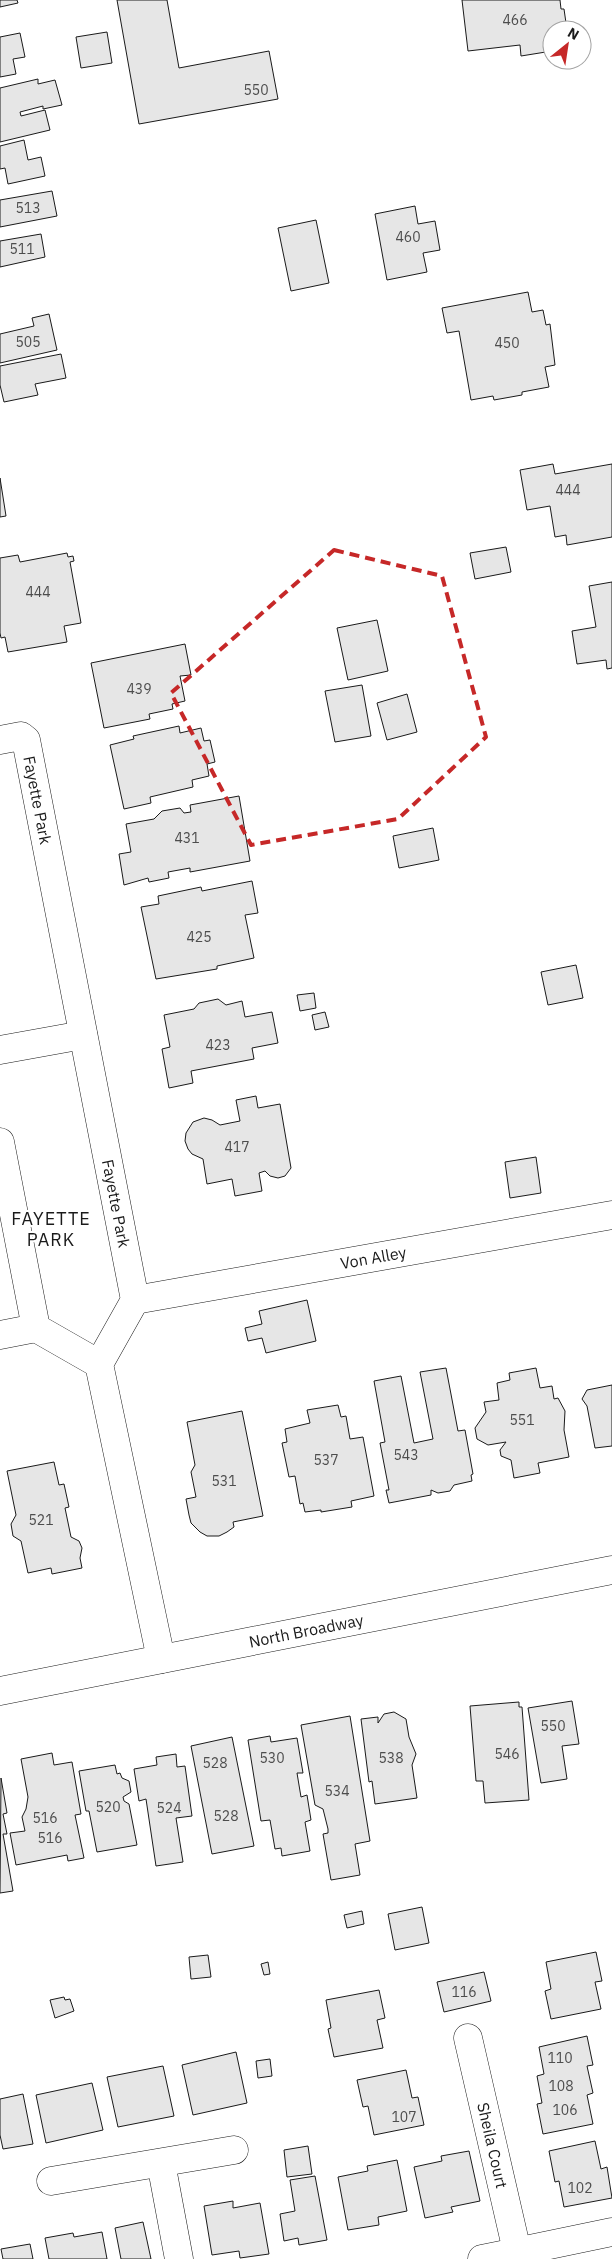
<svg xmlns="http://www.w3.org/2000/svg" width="612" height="2259" font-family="'IBM Plex Sans',sans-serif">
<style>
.building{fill:#e6e6e6;stroke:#1a1a1a}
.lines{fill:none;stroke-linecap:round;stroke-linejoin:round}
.minor-casing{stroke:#1a1a1a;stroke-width:29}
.major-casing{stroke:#1a1a1a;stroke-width:29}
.minor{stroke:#fff;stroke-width:28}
.major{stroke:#fff;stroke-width:28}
.marked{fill:none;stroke:#c62828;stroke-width:4;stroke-dasharray:10 6;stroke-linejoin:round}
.labels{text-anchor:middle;stroke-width:4;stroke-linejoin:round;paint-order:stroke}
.number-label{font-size:14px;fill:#4d4d4d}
.street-label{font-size:16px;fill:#1a1a1a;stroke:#fff}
.neighbourhood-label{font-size:18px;letter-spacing:1px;fill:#1a1a1a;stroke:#fff}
</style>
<rect width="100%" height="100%" fill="#fff"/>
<path class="building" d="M0 0H17L18 3 0 7Z
M117 0H167L179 68 269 51 278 99 139 124Z
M462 0H560L561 9H564L567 30H552V51L521 56 520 45 468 51Z
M107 32 112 63 81 68 76 37Z
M20 33 25 57 13 59 16 74 0 77V37Z
M38 79V84L55 80 62 105 43 109V106L20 112 21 116 45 110 50 130 0 142V88Z
M24 140 28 160 41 157 45 176 8 184 5 168 0 169V146Z
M52 191 57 216 0 227V200Z
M415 206 418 224 435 221 440 250 423 253 427 272 387 280 375 214Z
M316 220 329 283 291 291 278 228Z
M41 234 45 257 0 267V241Z
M528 292 532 312 543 310 546 325 550 324 555 365 545 367 549 387 522 392V395L494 400 493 396 471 400 459 331 447 333 442 308Z
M49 314 57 350 0 363V334L34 326 32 318Z
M61 354 66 378 35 384 38 395 4 402 0 385V366Z
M553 464 555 474 612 464V537L567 545 566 535 555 537 550 506 527 510 520 470Z
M0 478 6 516 0 517Z
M506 547 511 572 475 579 470 553Z
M67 553 68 557 73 556 74 561 70 562 81 623 64 626 67 642 8 652 5 637 1 638 0 633V558L18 555 20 562Z
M612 582V668L607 669 606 660 577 664 572 631 596 627 589 586Z
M377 620 388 671 348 680 337 628Z
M185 644 191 675 180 676 185 701 172 704 173 709 149 714 150 719 104 728 91 663Z
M362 685 371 736 335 742 325 691Z
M407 694 417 732 387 740 377 703Z
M179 726 180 733 201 728 204 741 210 740 215 762 207 764 209 776 192 780 193 787 150 797 151 803 124 809 110 745 134 739 133 736Z
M239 796 250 861 190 872V868L168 872 169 878 149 882 148 878 124 885 119 854 131 852 126 824 154 819 162 811 180 808 184 813 191 812 190 805Z
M433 828 439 860 399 868 393 836Z
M252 881 258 913 245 915 254 958 217 966V969L156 979 141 907 159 904 158 896 201 887 202 891Z
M576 965 583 998 548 1005 541 972Z
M314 993 316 1008 300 1011 297 995Z
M218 999 226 1005 242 1001 245 1017 272 1012 278 1043 252 1048 254 1059 191 1071 193 1083 169 1088 162 1049 170 1047 164 1015 194 1009 199 1003Z
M325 1012 329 1027 315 1030 312 1015Z
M256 1096 258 1108 280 1104 291 1168 285 1176 278 1178 270 1176 265 1171 259 1173 262 1191 235 1196 232 1179 207 1184 203 1159 192 1154 188 1149 185 1141 186 1133 193 1122 204 1118 212 1120 220 1125 240 1121 236 1100Z
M536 1157 541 1193 510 1198 505 1162Z
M307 1300 316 1341 266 1353 262 1338 248 1341 245 1328 262 1324 259 1311Z
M446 1368 458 1431 465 1430 473 1474 471 1475 472 1481 454 1485 450 1491 438 1493 431 1490V1495L389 1503 386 1490H389L380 1443 385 1442 374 1381 401 1376 414 1443 433 1439 420 1372Z
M536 1368 540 1388 552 1386 554 1399 558 1398 565 1411 564 1430 569 1457 538 1463 540 1473 514 1478 511 1460 501 1456 500 1450 506 1442 488 1445 477 1439 475 1428 486 1412 484 1402 499 1400 497 1383 510 1380 509 1373Z
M612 1385V1446L595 1448 587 1406 582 1399 587 1390Z
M338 1405 341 1417 346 1416 350 1439 363 1437 374 1496 351 1501 352 1507 321 1512V1510L305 1512 303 1503 300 1504 295 1476 289 1477 282 1443 287 1442 285 1429 310 1423 307 1410Z
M242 1411 263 1516 233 1522 234 1527 227 1532 219 1536H207L200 1532 191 1523 189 1515 186 1499 196 1497 191 1472 195 1465 187 1422Z
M54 1462 59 1485 64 1484 69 1507 65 1508 71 1537 79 1541 82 1548 80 1558 82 1568 52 1574 51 1568 28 1573 21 1541 13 1536 11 1524 16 1515 7 1471Z
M572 1701 579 1744 562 1746 567 1779 541 1783 528 1708Z
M519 1702V1707H522L529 1800 485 1803 483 1781H476L470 1706Z
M394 1712 406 1719 409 1737 416 1754 412 1765 417 1798 375 1804 372 1781 369 1782 361 1719 378 1717V1723L384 1714Z
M350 1716 370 1841 355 1844 360 1875 331 1880 323 1834 328 1833V1829L323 1809 315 1805 301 1725Z
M270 1736 271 1742 297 1738 303 1773H297L301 1797 307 1795 311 1820 305 1822 310 1851 282 1856 281 1848 275 1849 270 1820 261 1821 248 1740Z
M232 1737 254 1846 212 1854 191 1746Z
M52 1753 54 1765 72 1762 81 1814 75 1815 84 1858 68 1861 67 1855 16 1865 10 1833 25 1831 22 1817 26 1809 28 1797 21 1759Z
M176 1754 177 1767 185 1766 192 1816 176 1818 183 1862 156 1866 146 1799 139 1801 134 1769 157 1765 156 1757Z
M115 1765 117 1774 120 1773 122 1778 129 1781 131 1792 123 1797 124 1801 129 1804 137 1845 97 1852 89 1811H86L79 1771Z
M1 1778 7 1813 3 1814 7 1834H3L13 1891 0 1893Z
M422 1907 429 1943 395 1950 388 1914Z
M362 1911 364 1924 347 1928 344 1915Z
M596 1952 602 1981 595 1982 601 2009 551 2019 545 1991 551 1989 546 1962Z
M208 1955 211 1977 191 1979 189 1957Z
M268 1962 270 1974 264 1975 261 1964Z
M484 1972 491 2001 444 2012 437 1982Z
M379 1990 385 2018 377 2020 383 2048 334 2057 328 2029 331 2028 326 2000Z
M64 1997 65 2000 70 1999 74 2011 55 2018 50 2000Z
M587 2036 593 2065 587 2066 593 2093 587 2095 593 2124 543 2134 537 2104 542 2103 537 2076 544 2074 539 2047Z
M236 2052 247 2103 193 2115 182 2065Z
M270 2059 272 2076 258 2078 256 2061Z
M163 2066 174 2116 118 2127 107 2077Z
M406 2070 412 2098 418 2097 424 2125 374 2135 368 2106 363 2107 357 2080Z
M92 2083 103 2130 46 2143 36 2095Z
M23 2094 33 2144 3 2149 0 2135V2099Z
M595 2141 601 2169 607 2167 612 2198 564 2207 559 2181 555 2182 549 2151Z
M308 2146 312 2174 287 2177 284 2150Z
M469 2151 480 2201 451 2207 453 2212 425 2218 414 2167 442 2161 441 2156Z
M397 2160 407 2211 378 2217 379 2225 348 2230 338 2177 368 2171 367 2166Z
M315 2176 327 2240 299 2245 298 2238 284 2241 280 2214 295 2211 290 2180Z
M233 2201V2208L260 2203 269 2254 240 2258 239 2251 212 2255 204 2206Z
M143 2222 151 2259H121L115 2228Z
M102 2232 107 2259H49L45 2238 73 2233 74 2237Z
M30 2244 33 2259H3L1 2249Z"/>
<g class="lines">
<defs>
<g id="minor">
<path id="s1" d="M0 740 21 736 26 740 135 1300 99 1364 161 1659"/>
<path d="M0 1050 83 1035"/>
<path d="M0 1142 36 1328 99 1364"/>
<path id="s2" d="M135 1300 612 1215"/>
<path d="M0 1335 36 1328"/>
<path id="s3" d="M468 2038 517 2251"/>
<path d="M161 2163 179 2259"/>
<path d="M51 2181 234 2150"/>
<path d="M482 2259 612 2232"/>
</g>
<g id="major">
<path id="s4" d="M0 1691 612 1570"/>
</g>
</defs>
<use href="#minor" class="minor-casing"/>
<use href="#major" class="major-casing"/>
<use href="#minor" class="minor"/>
<use href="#major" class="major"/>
</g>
<path class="marked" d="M334 550 442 576 486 737 398 819 251 845 171 693Z"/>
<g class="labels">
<g class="number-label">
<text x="515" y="25">466</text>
<text x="256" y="95">550</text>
<text x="28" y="213">513</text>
<text x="408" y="242">460</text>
<text x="22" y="254">511</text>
<text x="28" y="347">505</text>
<text x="507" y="348">450</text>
<text x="568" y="495">444</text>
<text x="38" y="597">444</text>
<text x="139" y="694">439</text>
<text x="187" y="843">431</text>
<text x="199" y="942">425</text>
<text x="218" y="1050">423</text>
<text x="237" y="1152">417</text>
<text x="522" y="1425">551</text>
<text x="406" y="1460">543</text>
<text x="326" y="1465">537</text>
<text x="224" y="1486">531</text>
<text x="41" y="1525">521</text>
<text x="553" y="1731">550</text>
<text x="507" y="1759">546</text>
<text x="272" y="1763">530</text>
<text x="391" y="1763">538</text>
<text x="215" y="1768">528</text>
<text x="337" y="1796">534</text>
<text x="108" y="1812">520</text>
<text x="169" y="1813">524</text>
<text x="226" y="1821">528</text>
<text x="45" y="1823">516</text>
<text x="50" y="1843">516</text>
<text x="464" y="1997">116</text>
<text x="560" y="2063">110</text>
<text x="561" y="2091">108</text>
<text x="565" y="2115">106</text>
<text x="404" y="2122">107</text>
<text x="580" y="2193">102</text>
</g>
<g class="street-label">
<text dy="6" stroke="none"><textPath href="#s1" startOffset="89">Fayette Park</textPath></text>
<text dy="6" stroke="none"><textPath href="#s1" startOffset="500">Fayette Park</textPath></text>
<text dy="6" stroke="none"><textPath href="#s2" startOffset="242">Von Alley</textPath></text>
<text dy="6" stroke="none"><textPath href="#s4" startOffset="312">North Broadway</textPath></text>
<text dy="6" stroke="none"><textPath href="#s3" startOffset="110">Sheila Court</textPath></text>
</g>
<g class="neighbourhood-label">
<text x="51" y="1225">FAYETTE<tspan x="51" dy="21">PARK</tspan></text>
</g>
</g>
<g transform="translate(567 45) rotate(30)"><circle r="24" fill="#ffffff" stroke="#a3a3a3"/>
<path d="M0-4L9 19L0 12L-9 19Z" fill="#c62828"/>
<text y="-8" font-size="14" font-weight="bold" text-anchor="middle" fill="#1a1a1a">N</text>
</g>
</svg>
